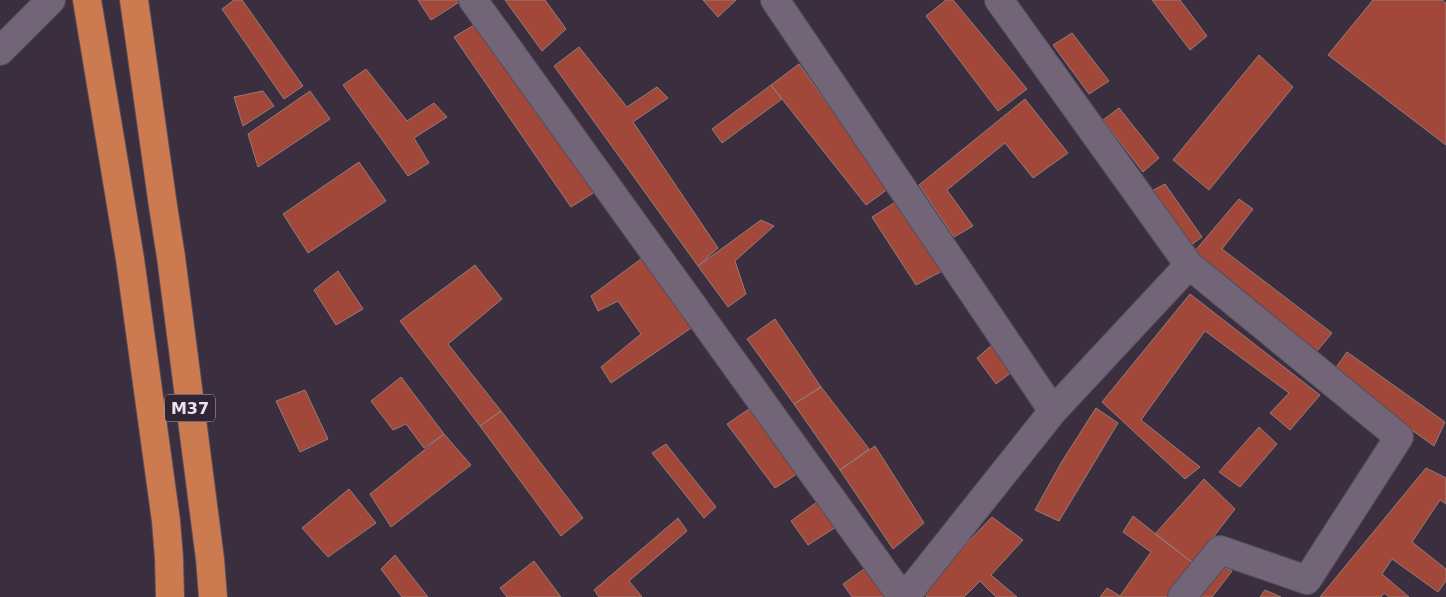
<svg xmlns="http://www.w3.org/2000/svg" width="1446" height="597" font-family="'DejaVu Sans',sans-serif">
<style>
.building{fill:#a2483a;stroke:#957c77}
.lines{fill:none;stroke-linecap:round;stroke-linejoin:round}
.minor-casing{stroke:#564c5a;stroke-width:30}
.highway-casing{stroke:#564c5a;stroke-width:30}
.minor{stroke:#726577;stroke-width:28}
.highway{stroke:#cb7b4f;stroke-width:28}
.labels{text-anchor:middle;stroke-width:5;stroke-linejoin:round;paint-order:stroke}
.shield{fill:#312535;stroke:#b3abb6;stroke-width:1}
.shield-label{font-size:16px;font-weight:bold;fill:#ebe4ee}
</style>
<rect width="100%" height="100%" fill="#3b2f3f"/>
<path class="building" d="M234 0H242L303 86 284 99 222 9Z
M418 0H460L461 1 431 20Z
M505 0H545L566 29 542 51Z
M703 0H736L718 17Z
M946 0H953L1027 89 998 111 926 16Z
M1152 0H1180L1207 36 1190 50Z
M1373 0H1442L1446 3V145L1328 55Z
M479 22 598 190 571 207 454 37Z
M1072 33 1109 81 1089 94 1053 45Z
M579 47 627 107 657 87 668 98 633 122 718 248 698 266 554 66Z
M1259 55 1293 87 1209 190 1173 160Z
M799 64 888 189 866 205 771 85Z
M366 69 407 121 434 103 447 117 414 138 429 163 408 176 343 85Z
M771 85 782 99 722 143 712 129Z
M263 91 274 106 243 126 234 97Z
M310 91 330 119 258 167 248 134Z
M1025 99 1068 153 1033 178 1005 143 947 190 973 226 954 237 919 185Z
M1119 108 1159 158 1143 172 1103 120Z
M359 162 386 201 308 253 283 214Z
M1165 184 1202 237 1187 248 1148 193Z
M1239 199 1253 209 1222 249 1332 333 1313 356 1189 258Z
M897 201 944 270 916 285 872 217Z
M761 220 774 226 735 261 746 294 728 307 698 266Z
M645 256 694 326 611 383 601 367 641 334 618 301 598 311 591 296Z
M475 265 502 299 448 344 501 411 480 426 400 321Z
M338 271 363 309 336 325 314 290Z
M1190 294 1320 395 1290 430 1270 413 1289 393 1205 331 1141 420 1200 467 1185 479 1102 402Z
M775 319 821 387 794 404 747 339Z
M992 345 1012 372 996 384 977 358Z
M1347 352 1445 422 1434 446 1332 373Z
M401 377 444 434 424 448 406 424 393 430 371 401Z
M821 387 869 449 840 470 794 404Z
M305 390 328 439 300 452 276 401Z
M1096 408 1118 423 1059 521 1035 510 1061 463Z
M749 409 797 474 775 488 727 424Z
M501 411 583 518 561 536 480 426Z
M1259 427 1277 444 1240 487 1219 472Z
M444 434 471 465 391 527 370 494Z
M666 444 716 507 704 518 652 453Z
M875 446 924 523 893 549 840 470Z
M1426 468 1446 478V504L1440 500 1412 542 1446 569V581L1438 592 1392 559 1382 574 1409 597H1389L1384 593 1381 597H1320Z
M1204 479 1235 509 1193 563 1155 534Z
M349 489 376 523 328 557 302 528Z
M817 502 836 527 808 545 791 521Z
M1133 516 1193 563 1168 597H1100L1107 588 1120 596 1151 552 1123 532Z
M992 517 1023 540 991 575 1017 597H996L980 581 964 597H927L921 591Z
M678 518 687 531 629 581 642 597H599L594 590Z
M395 555 428 597H402L381 569Z
M534 561 561 597H507L500 588Z
M1219 564 1232 571 1212 597H1193Z
M867 567 888 594 884 597H852L843 584Z
M1265 590 1281 597H1260Z"/>
<g class="lines">
<defs>
<path id="minor" d="M473 0 902 597
M775 0 1053 411
M999 0 1189 265 1399 437 1307 580 1220 550 1182 597
M0 51 51 0
M905 597 1053 411 1189 265"/>
<path id="highway" d="M87 0 130 259 166 521 169 558 170 597
M134 0 163 206 171 257 210 559 213 597"/>
</defs>
<use href="#minor" class="minor-casing"/>
<use href="#highway" class="highway-casing"/>
<use href="#minor" class="minor"/>
<use href="#highway" class="highway"/>
</g>
<g class="labels">
<rect class="shield" x="165" y="394.5" width="50" height="27" rx="4"/>
<g class="shield-label">
<text x="190" y="414">M37</text>
</g>
</g>
</svg>
